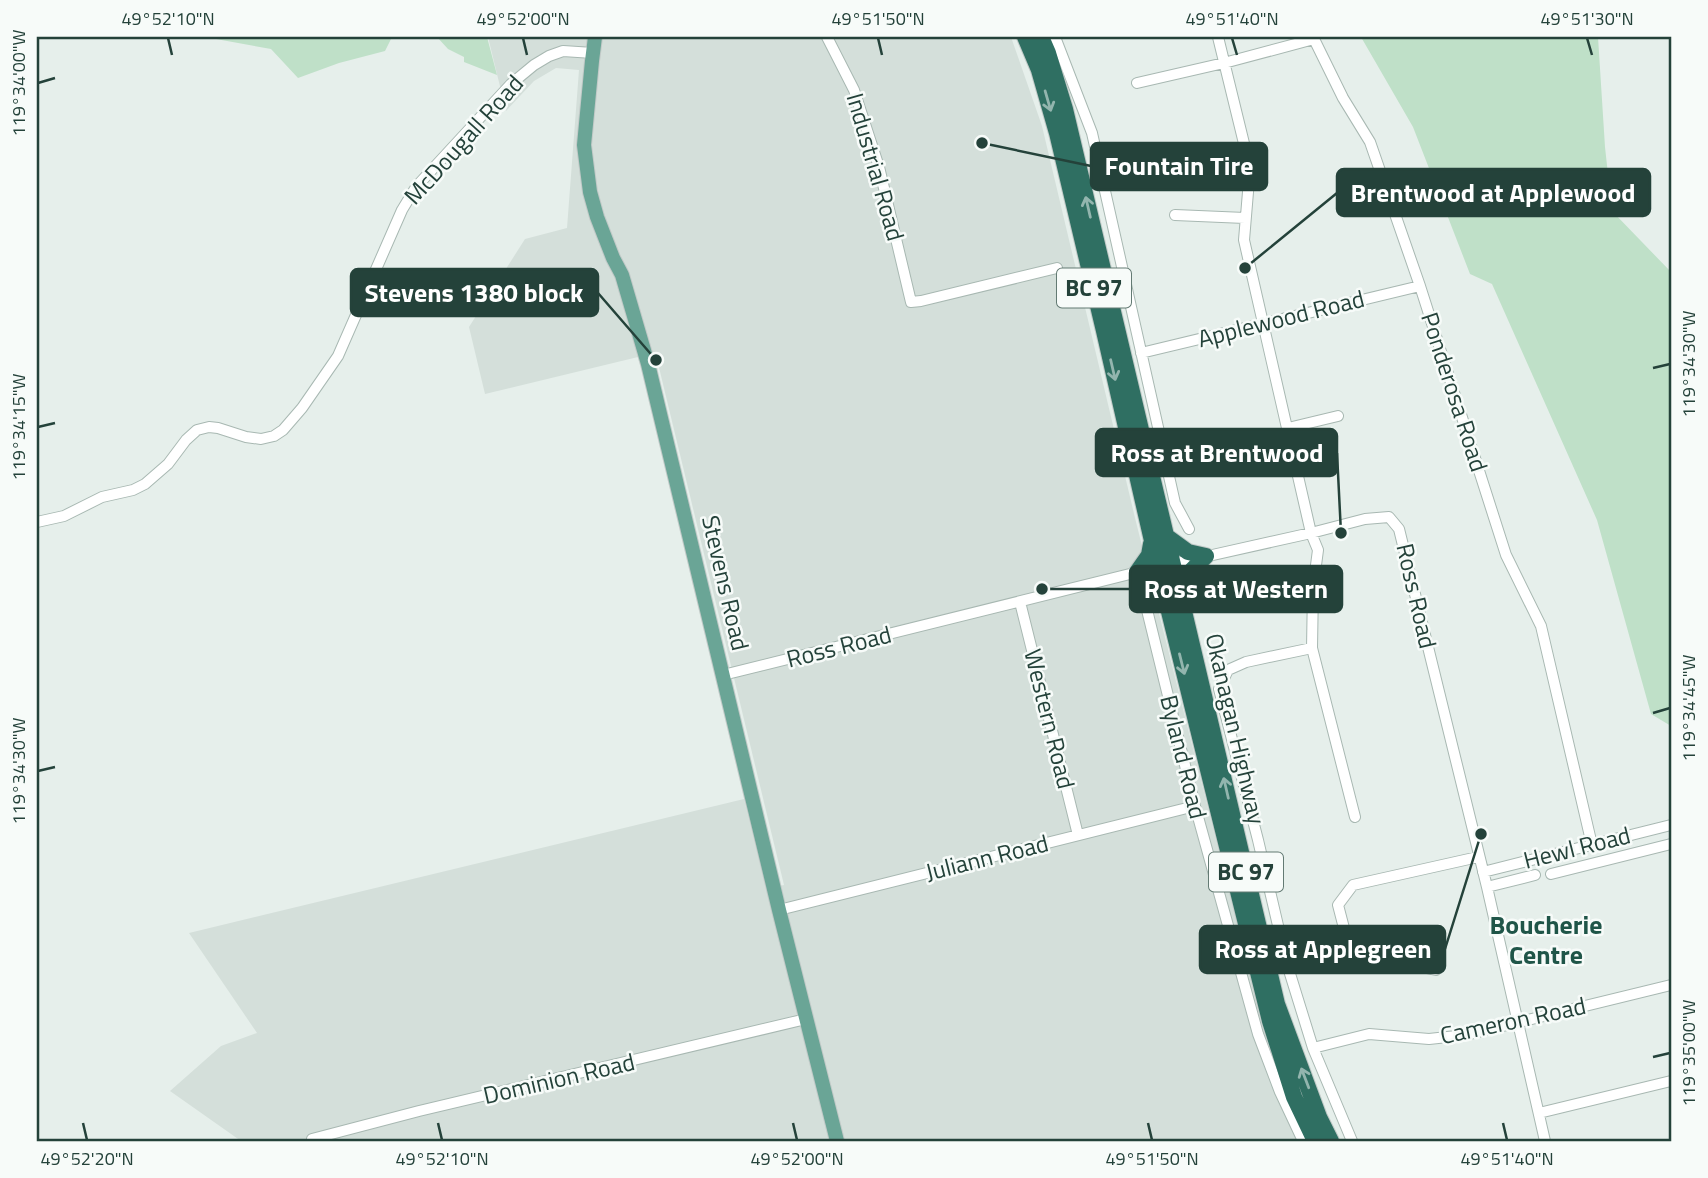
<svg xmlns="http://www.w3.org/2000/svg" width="1708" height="1178" font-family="'Titillium Web',sans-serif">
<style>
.built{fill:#d4dfda}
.green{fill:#bfe0c8}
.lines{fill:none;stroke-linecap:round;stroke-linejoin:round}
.minor-casing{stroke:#a8b8b2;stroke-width:12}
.major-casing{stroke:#c2cac8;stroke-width:16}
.highway-casing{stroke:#c2cac8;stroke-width:18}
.minor{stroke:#fff;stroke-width:10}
.major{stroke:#6aa596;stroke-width:14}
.highway{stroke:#2f6f62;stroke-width:16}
.oneway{stroke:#93b5ae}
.ticks{fill:none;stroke:#24423a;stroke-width:2.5}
.labels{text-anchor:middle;stroke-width:5;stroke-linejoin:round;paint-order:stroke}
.shield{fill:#f7fbf9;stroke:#637a73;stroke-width:2}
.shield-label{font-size:23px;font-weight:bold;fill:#24423a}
.street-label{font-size:24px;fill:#24423a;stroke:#f7fbf9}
.neighbourhood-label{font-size:26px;font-weight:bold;fill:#1f5548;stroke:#f7fbf9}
.leader{fill:none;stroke:#24423a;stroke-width:2.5}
.callout-dot{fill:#24423a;stroke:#f7fbf9;stroke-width:2.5}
.callout{fill:#24423a;stroke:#24423a;stroke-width:2.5}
.callout-label{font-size:26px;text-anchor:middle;font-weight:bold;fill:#fff}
.neatline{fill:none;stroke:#24423a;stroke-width:2.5}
.ticks-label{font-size:18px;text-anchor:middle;fill:#24423a}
</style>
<rect width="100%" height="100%" fill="#e6efeb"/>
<path class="built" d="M488 37H1011L1042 126 1135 518 1264 1031 1306 1141H241L170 1091 221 1046 257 1033 189 933 744 799 766 889 784 885 656 355 638 357 485 394 469 327 525 239 567 228 579 70 556 68 534 81 506 111Z"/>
<path class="green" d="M205 37H392L385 51 339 63 298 78 271 49Z
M437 37H487L497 75 464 62V57L448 49Z
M1361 37H1598L1605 147 1612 211 1671 272V726L1651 714 1597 520 1492 284 1470 274 1413 127Z"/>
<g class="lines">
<defs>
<path id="minor" d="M827 37 854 90 879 167 911 302 921 301 1057 268
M1055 37 1092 133 1175 503 1189 529
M1218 37 1250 168 1244 240 1311 533 1318 550 1313 588 1312 648 1355 817
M1137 83 1224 63 1314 39 1343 98 1370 142 1420 286 1506 555 1541 626 1592 845
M1175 215 1245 218
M1141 353 1420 286
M1288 428 1338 416
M37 522 64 516 102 497 133 490 145 484 168 464 186 440 197 430 209 427 218 428 246 437 261 439 274 436 283 430 302 408 338 356 402 210 416 187 511 84 534 65 549 56 563 51 593 53
M1168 565 1311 533 1365 519 1389 517 1399 529 1487 887 1545 1141
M1020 602 1078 835
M1147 610 1195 806 1258 1034 1280 1092 1303 1141
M1312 648 1246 662 1228 670 1219 689 1258 840 1287 964 1313 1048 1352 1141
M723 675 1142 571
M1483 872 1671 825
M1551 874 1671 844
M1487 887 1535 875
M779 910 1195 806
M1436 970 1412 965 1365 968 1352 959 1338 905 1353 885 1478 857
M1313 1048 1369 1034 1429 1039 1466 1035 1671 985
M1539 1113 1671 1081
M312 1139 419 1111 806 1019"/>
<path id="major" d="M595 37 592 61 584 145 590 192 597 217 613 258 622 275 648 364 779 910 837 1141"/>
<path id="highway" d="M1025 37 1039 70 1057 133 1104 331 1158 567 1270 1021 1294 1097 1315 1141
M1041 37 1048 53 1065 109 1277 1004 1319 1117 1331 1141
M1166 536 1188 552 1206 556
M1151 544 1149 555 1137 572 1152 581 1162 594
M1181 597 1190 572 1206 556"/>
</defs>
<use href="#minor" class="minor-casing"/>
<use href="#major" class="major-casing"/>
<use href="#highway" class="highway-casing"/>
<use href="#minor" class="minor"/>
<use href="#major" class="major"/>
<use href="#highway" class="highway"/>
</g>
<defs><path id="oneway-shaft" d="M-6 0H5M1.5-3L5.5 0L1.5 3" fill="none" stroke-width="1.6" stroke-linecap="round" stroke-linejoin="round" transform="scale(1.75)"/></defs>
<g class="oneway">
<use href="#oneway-shaft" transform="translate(1048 101) rotate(74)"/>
<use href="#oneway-shaft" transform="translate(1088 207) rotate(-103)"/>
<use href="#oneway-shaft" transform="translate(1113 370) rotate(77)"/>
<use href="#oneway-shaft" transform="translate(1182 664) rotate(76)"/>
<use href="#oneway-shaft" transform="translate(1226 788) rotate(-103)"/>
<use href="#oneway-shaft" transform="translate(1305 1078) rotate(-111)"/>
</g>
<path class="ticks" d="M168 38 172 55M523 38 527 55M878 38 882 55M1232 38 1237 55M1587 38 1592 55M38 83 55 78M1653 368 1670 364M38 427 55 423M1653 713 1670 708M38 771 55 767M1653 1057 1670 1053M83 1123 87 1140M438 1123 442 1140M793 1123 797 1140M1148 1123 1152 1140M1503 1123 1507 1140"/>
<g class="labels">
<g class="shield">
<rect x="1057" y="268.5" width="74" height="39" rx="5"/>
<rect x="1209" y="852.5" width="74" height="39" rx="5"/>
</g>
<g class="shield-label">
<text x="1094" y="296">BC 97</text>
<text x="1246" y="880">BC 97</text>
</g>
<g class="street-label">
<text transform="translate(464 140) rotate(-48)" y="8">McDougall Road</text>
<text transform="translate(875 167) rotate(74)" y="8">Industrial Road</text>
<text transform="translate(1281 319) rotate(-14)" y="8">Applewood Road</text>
<text transform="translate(1454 392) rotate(72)" y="8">Ponderosa Road</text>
<text transform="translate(725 583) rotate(77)" y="8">Stevens Road</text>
<text transform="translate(1416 596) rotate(77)" y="8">Ross Road</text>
<text transform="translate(839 647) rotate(-14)" y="8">Ross Road</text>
<text transform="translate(1049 719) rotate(76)" y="8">Western Road</text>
<text transform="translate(1235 729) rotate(77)" y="8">Okanagan Highway</text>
<text transform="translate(1183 757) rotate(76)" y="8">Byland Road</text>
<text transform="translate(1577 848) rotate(-14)" y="8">Hewl Road</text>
<text transform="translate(987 858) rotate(-14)" y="8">Juliann Road</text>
<text transform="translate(1513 1021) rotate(-12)" y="8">Cameron Road</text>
<text transform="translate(559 1079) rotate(-13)" y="8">Dominion Road</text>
</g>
<g class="neighbourhood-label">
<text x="1546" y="934">Boucherie<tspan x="1546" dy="30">Centre</tspan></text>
</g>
</g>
<path class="leader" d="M982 143L1091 166M1245 268L1337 193M656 360L598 293M1341 533L1337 453M1042 589L1130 589M1481 834L1445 949"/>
<g class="callout-dot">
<circle cx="982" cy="143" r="7"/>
<circle cx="1245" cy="268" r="7"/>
<circle cx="656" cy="360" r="7"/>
<circle cx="1341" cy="533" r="7"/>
<circle cx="1042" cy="589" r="7"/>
<circle cx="1481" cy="834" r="7"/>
</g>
<g class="callout">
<rect x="1091" y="143" width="176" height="47" rx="7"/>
<rect x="1337" y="169" width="313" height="47" rx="7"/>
<rect x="351" y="269" width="247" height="47" rx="7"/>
<rect x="1096" y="429" width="241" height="47" rx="7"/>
<rect x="1130" y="566" width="212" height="46" rx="7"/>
<rect x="1200" y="926" width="245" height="47" rx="7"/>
</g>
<g class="callout-label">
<text x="1179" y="175">Fountain Tire</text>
<text x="1493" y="202">Brentwood at Applewood</text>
<text x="474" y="302">Stevens 1380 block</text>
<text x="1217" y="462">Ross at Brentwood</text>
<text x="1236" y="598">Ross at Western</text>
<text x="1323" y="958">Ross at Applegreen</text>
</g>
<rect width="1708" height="1178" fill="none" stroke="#f7fbf9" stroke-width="77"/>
<rect x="38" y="38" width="1632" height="1102" class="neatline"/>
<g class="ticks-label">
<text x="168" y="25">49°52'10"N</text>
<text x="523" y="25">49°52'00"N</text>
<text x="878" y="25">49°51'50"N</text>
<text x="1232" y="25">49°51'40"N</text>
<text x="1587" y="25">49°51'30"N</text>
<text transform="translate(19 83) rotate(-90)" y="6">119°34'00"W</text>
<text transform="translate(1689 364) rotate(-90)" y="6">119°34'30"W</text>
<text transform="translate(19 427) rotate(-90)" y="6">119°34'15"W</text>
<text transform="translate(1689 708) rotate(-90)" y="6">119°34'45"W</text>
<text transform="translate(19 771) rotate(-90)" y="6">119°34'30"W</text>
<text transform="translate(1689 1053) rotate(-90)" y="6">119°35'00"W</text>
<text x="87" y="1165">49°52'20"N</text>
<text x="442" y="1165">49°52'10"N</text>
<text x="797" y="1165">49°52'00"N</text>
<text x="1152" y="1165">49°51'50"N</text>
<text x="1507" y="1165">49°51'40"N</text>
</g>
</svg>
